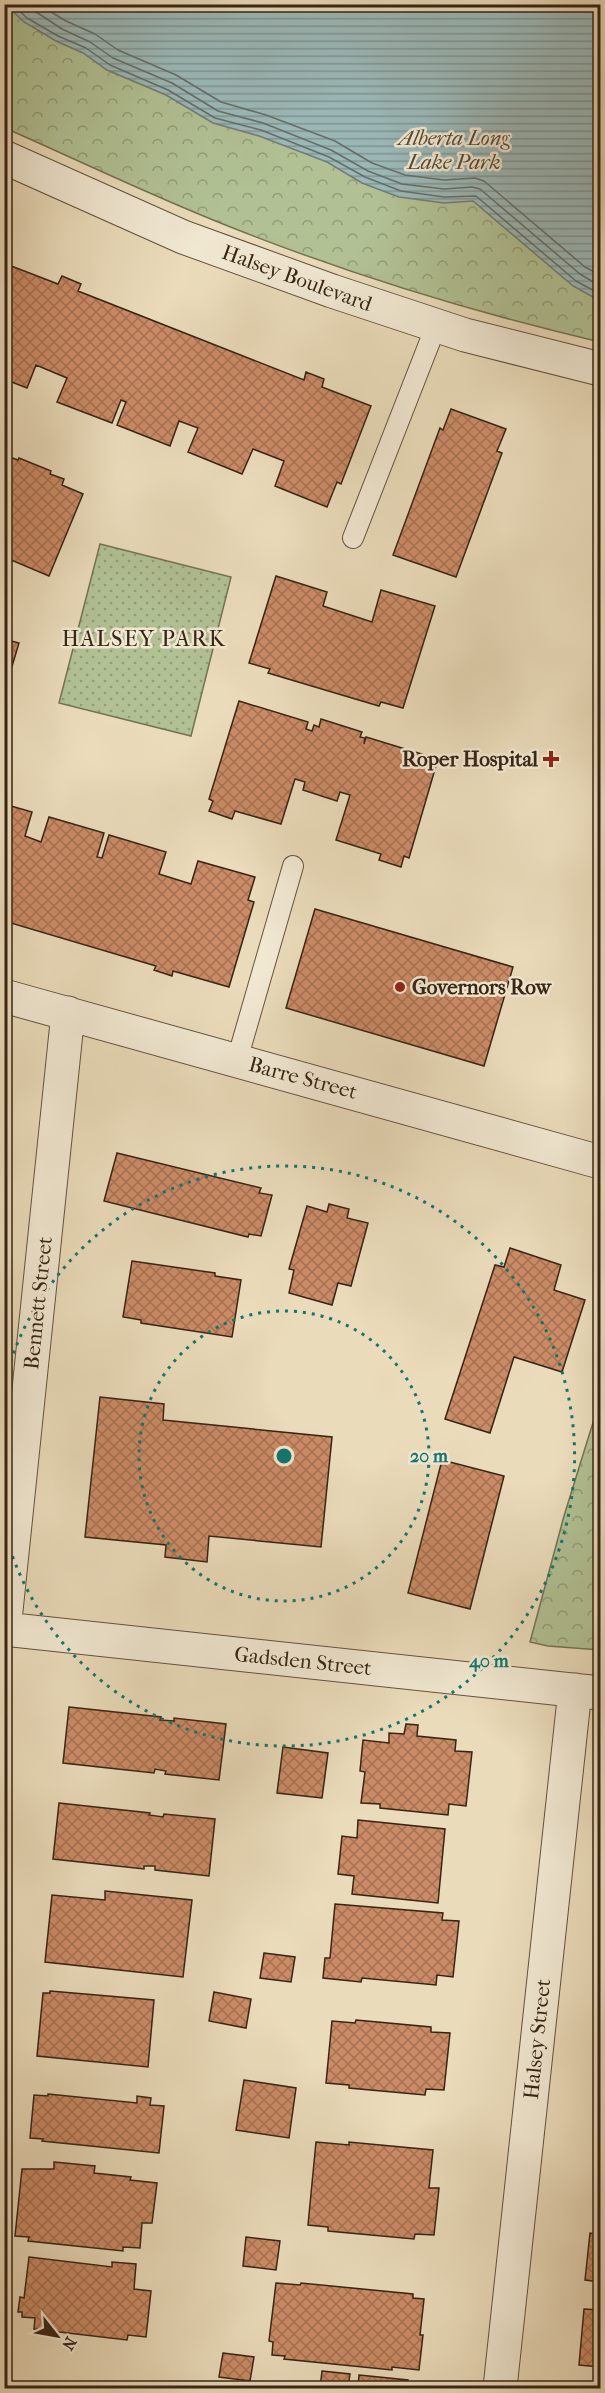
<svg xmlns="http://www.w3.org/2000/svg" width="605" height="2393" font-family="'IM FELL French Canon',serif">
<style>
.park{fill:url(#park-crowns);stroke:#747254;stroke-width:1.5}
.garden{fill:url(#garden-dots);stroke:#747254;stroke-width:1.5}
.water{fill:url(#water-rules);stroke:#737d77;stroke-width:1.5}
.lines{fill:none;stroke-linecap:round;stroke-linejoin:round}
.shore{stroke:#686e67;stroke-width:1.5}
.building{fill:url(#building-cross-hatch);stroke:#362415;stroke-width:1.5}
.lane-casing{stroke:#63523e;stroke-width:22}
.street-casing{stroke:#63523e;stroke-width:35}
.lane{stroke:#f1e8d2;stroke-width:20}
.street{stroke:#f1e8d2;stroke-width:33}
.ring{fill:none;stroke:#0f766e;stroke-width:3;stroke-dasharray:3 6}
.poi-dot{fill:#8f2418;stroke:#f1e8d2;stroke-width:2}
.labels{text-anchor:middle;stroke-width:5;stroke-linejoin:round;paint-order:stroke}
.park-label{font-size:21px;font-style:italic;fill:#554b35;stroke:#f1e8d2}
.street-label{font-size:21px;fill:#362415;stroke:#f1e8d2}
.poi-label{font-size:21px;font-weight:bold;fill:#362415;stroke:#f1e8d2;text-anchor:end}
.neighbourhood-label{font-size:22px;letter-spacing:1.5px;fill:#362415;stroke:#f1e8d2}
.centre{fill:#0f766e;stroke:#f1e8d2;stroke-width:3}
.ring-label{font-size:18px;text-anchor:middle;font-weight:bold;fill:#0f766e;stroke:#f1e8d2;stroke-width:5;stroke-linejoin:round;paint-order:stroke}
</style>
<defs>
<pattern id="park-crowns" width="20" height="18" patternUnits="userSpaceOnUse" patternTransform="scale(1.5)"><rect width="20" height="18" fill="#b1c194"/><path d="M2 6a3 3 0 1 1 6 0M12 15a3 3 0 1 1 6 0" fill="none" stroke="#919d78"/></pattern>
<pattern id="garden-dots" width="8" height="8" patternUnits="userSpaceOnUse" patternTransform="scale(1.5)"><rect width="8" height="8" fill="#b1c194"/><path d="M2 2h.1M6 6h.1" fill="none" stroke="#919d78" stroke-width="1.8" stroke-linecap="round"/></pattern>
<pattern id="water-rules" width="6" height="5" patternUnits="userSpaceOnUse" patternTransform="scale(1.5)"><rect width="6" height="5" fill="#9bb9b9"/><path d="M0 2.5h6" fill="none" stroke="#7f9695"/></pattern>
<pattern id="building-cross-hatch" width="8" height="8" patternUnits="userSpaceOnUse" patternTransform="scale(1.5)"><rect width="8" height="8" fill="#cb8b66"/><path d="M0 0l8 8M0 8l8-8" fill="none" stroke="#a67153"/></pattern>
</defs>
<rect width="100%" height="100%" fill="#eadbba"/>
<filter id="stains"><feTurbulence type="fractalNoise" baseFrequency=".00333" numOctaves="4"/><feColorMatrix values="0 0 0 0 .2 0 0 0 0 .09 0 0 0 0 .02 0 0 0 .5 -.17"/></filter>
<radialGradient id="worn" r=".72"><stop offset=".6" stop-color="#630" stop-opacity="0"/><stop offset="1" stop-color="#630" stop-opacity=".3"/></radialGradient>
<path class="park" d="M5 5H600V342C476 313 352 275 233 228 156 198 80 161 5 128Z
M600 1400V1650L548 1646 530 1642 564 1516Z"/>
<path class="garden" d="M100 544 231 577 191 736 59 703Z"/>
<path class="water" d="M5 4 600 5V301L573 286 473 201 444 203 399 197 362 183 327 162 259 136 213 123 166 95 107 70 83 53 56 41 24 22Z"/>
<g class="lines">
<path class="shore" d="M12 4 27 18 58 36 86 48 110 65 168 90 215 118 261 130 329 157 365 177 401 191 444 197 476 196 576 281 600 294
M24 4 62 29 90 42 113 58 172 83 218 111 263 123 331 150 368 171 402 184 444 189 472 187 480 189 580 274 600 286
M38 4 66 21 95 34 118 50 176 75 221 102 266 115 335 141 372 163 405 175 444 180 475 178 484 181 585 267 600 275"/>
</g>
<path class="building" d="M6 264 58 284 62 276 81 284 78 291 304 380 306 372 324 379 322 387 371 406 341 484 337 482 327 507 275 486 284 461 253 449 242 474 188 452 198 428 179 421 170 446 117 425 126 402 121 400 112 423 57 402 67 378 36 365 27 388 4 379V268Z
M451 409 506 429 497 451 502 453 456 577 393 555 440 428 443 430Z
M4 455 18 460 19 458 51 471 50 474 64 479 62 485 83 494 49 576 4 557Z
M276 576 327 592 323 606 372 622 381 590 435 606 403 708 381 702 379 706 268 673 270 669 249 663Z
M4 639 19 643 4 693Z
M239 701 308 722 306 729 312 731 314 725 319 727 321 719 362 732 360 737 365 738 364 744 366 737 438 759 409 858 404 856 401 867 379 860 381 854 336 840 350 795 340 792 337 801 303 790 305 782 295 779 281 824 235 811 232 819 209 811 213 801 209 799Z
M4 804 32 812 25 836 41 842 49 817 104 833 97 857 102 858 109 835 166 852 159 874 191 884 198 861 255 877 248 900 254 902 229 987 173 971 172 976 154 970 156 966 4 921Z
M315 909 513 967 484 1066 286 1008Z
M117 1153 261 1188 259 1193 272 1195 261 1236 249 1234 248 1237 104 1201Z
M329 1204 349 1209 347 1218 368 1223 351 1286 338 1283 332 1305 289 1293 294 1270 289 1269 307 1206 327 1212Z
M510 1248 561 1265 554 1290 585 1300 562 1372 514 1357 490 1433 445 1419 495 1265 504 1267Z
M132 1261 215 1273V1276L241 1280 232 1337 141 1323V1320L123 1317Z
M100 1397 164 1404 163 1420 332 1437 321 1547 209 1536 207 1562 165 1557 166 1545 85 1537Z
M442 1460 504 1476 470 1609 408 1593Z
M69 1707 161 1717 160 1720 174 1721V1718L226 1724 219 1780 165 1774 166 1771 155 1769 154 1773 63 1763Z
M406 1724 418 1725 417 1736 456 1740 455 1751 472 1752 466 1806 449 1804 448 1815 380 1808V1804L361 1803 365 1772 360 1771 363 1740 389 1743V1733L404 1734Z
M283 1747 328 1753 322 1798 277 1793Z
M59 1803 150 1813 149 1815 163 1817 164 1814 215 1819 209 1876 155 1870V1866H144V1869L53 1859Z
M358 1820 445 1829 438 1903 352 1894 354 1876 338 1874 342 1836 357 1838Z
M105 1891 192 1900 183 1977 45 1962 52 1895 105 1900Z
M335 1904 443 1913 442 1920 459 1921 453 1977 437 1975 436 1985 362 1978 361 1982 323 1978 325 1958H330Z
M264 1953 295 1957 291 1982 260 1978Z
M50 1991 154 2000 148 2067 37 2056 43 1993H50Z
M214 1992 251 1999 246 2028 209 2021Z
M356 2020 431 2027V2032L450 2033 444 2090 426 2089 425 2095 349 2088V2085L326 2083 332 2021 355 2023Z
M244 2080 296 2088 289 2138 236 2130Z
M48 2094 137 2103V2096L151 2098 150 2105 164 2106 159 2153 42 2141 43 2139 30 2138 34 2095 48 2096Z
M316 2142 349 2145V2142L433 2150 429 2188H439L434 2235 415 2234 414 2239 328 2231V2227L308 2225Z
M54 2162 95 2166 94 2173 131 2177 130 2180 157 2183 152 2223H142L140 2248 123 2247V2251L28 2241 29 2237 15 2236 22 2169H54Z
M600 2210V2282L585 2280 590 2233 597 2234 598 2231 594 2226 595 2216Z
M246 2237 280 2241 276 2270 243 2266Z
M29 2257 112 2267V2262L136 2264 134 2289 151 2291 146 2337 128 2335 127 2340 34 2329 35 2318 22 2317V2312H18L20 2297 24 2298Z
M276 2283 300 2285 301 2283 413 2294V2298L424 2299 420 2335H423L419 2370 392 2367V2370L284 2359 285 2356 272 2355 273 2342 269 2341Z
M584 2309 600 2310V2367L579 2365Z
M223 2353 254 2357 250 2381 219 2377Z
M322 2371 350 2374 348 2388H320Z
M359 2375 408 2380 407 2388H358Z
M592 2383 600 2384V2388H581Z"/>
<g class="lines">
<defs>
<path id="lane" d="M353 538 436 326
M237 1060 293 866"/>
<path id="street" d="M4 157 183 237 332 291 465 335 600 369
M4 996 600 1162
M4 1629 600 1693
M4 1630 68 1013
M500 2388 575 1690"/>
</defs>
<use href="#lane" class="lane-casing"/>
<use href="#street" class="street-casing"/>
<use href="#lane" class="lane"/>
<use href="#street" class="street"/>
</g>
<g class="ring">
<circle cx="284" cy="1456" r="145"/>
<path d="M5 1379A290 290 0 1 1 5 1533"/>
</g>
<g class="poi-dot">
<path d="M548 750h6v6h6v6h-6v6h-6v-6h-6v-6h6z"/>
<circle cx="400" cy="987" r="6"/>
</g>
<g class="labels">
<g class="park-label">
<text x="454" y="145">Alberta Long<tspan x="454" dy="24">Lake Park</tspan></text>
</g>
<g class="street-label">
<text transform="translate(297 278) rotate(20)" y="7">Halsey Boulevard</text>
<text transform="translate(303 1078) rotate(15)" y="7">Barre Street</text>
<text transform="translate(38 1303) rotate(-84)" y="7">Bennett Street</text>
<text transform="translate(303 1661) rotate(6)" y="7">Gadsden Street</text>
<text transform="translate(537 2039) rotate(-84)" y="7">Halsey Street</text>
</g>
<g class="poi-label">
<text x="538" y="766">Roper Hospital</text>
<text x="412" y="994" text-anchor="start">Governors Row</text>
</g>
<g class="neighbourhood-label">
<text x="144" y="646">HALSEY PARK</text>
</g>
</g>
<circle cx="284" cy="1456" r="9" class="centre"/>
<g class="ring-label">
<text x="429" y="1462">20 m</text>
<text x="489" y="1667">40 m</text>
</g>
<rect width="605" height="2393" fill="none" stroke="#eadbba" stroke-width="24"/>
<rect x="6" y="6" width="593" height="2381" fill="none" stroke="#362415" stroke-width="3"/>
<rect x="12" y="12" width="581" height="2369" fill="none" stroke="#362415" stroke-width="1.5"/>
<g transform="translate(57 2336) rotate(121)" stroke="#f1e8d2" stroke-width="4.5" paint-order="stroke">
<path d="M0-4.5L10 22L0 15L-10 22Z" fill="#362415"/>
<text y="-9" font-size="16" font-weight="bold" text-anchor="middle" fill="#362415">N</text>
</g>
<rect width="100%" height="100%" filter="url(#stains)"/>
<rect width="100%" height="100%" fill="url(#worn)"/>
</svg>
